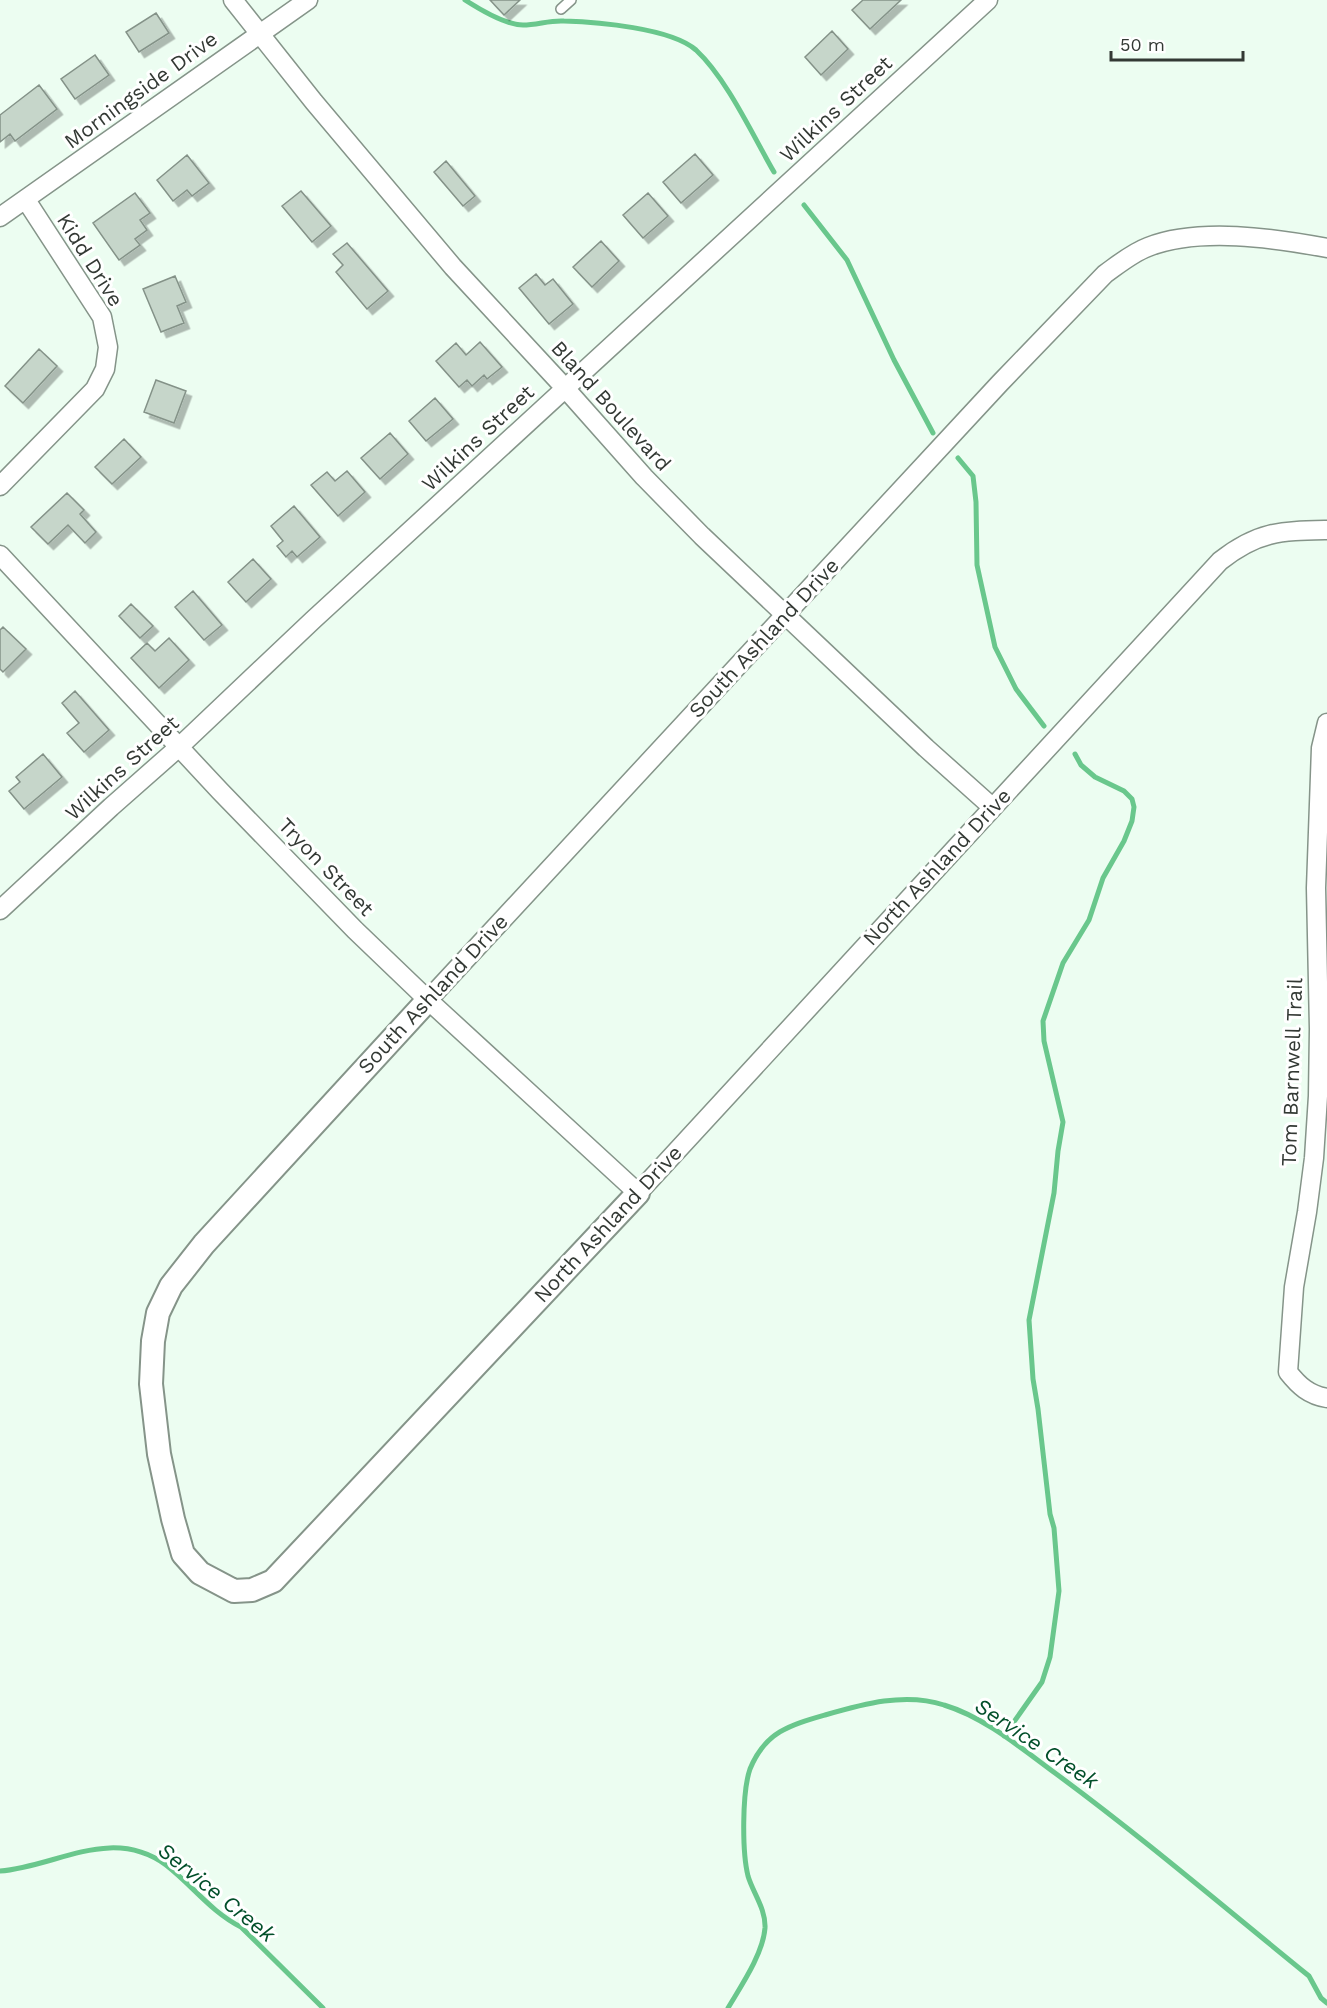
<svg xmlns="http://www.w3.org/2000/svg" width="1327" height="2008" font-family="'Work Sans',sans-serif">
<style>
.lines{fill:none;stroke-linecap:round;stroke-linejoin:round}
.stream{stroke:#69c78c;stroke-width:5}
.building{fill:#c6d6ca;stroke:#849288;stroke-width:1.5;filter:url(#shadow)}
.service-casing{stroke:#859489;stroke-width:12}
.minor-casing{stroke:#859489;stroke-width:21}
.tertiary-casing{stroke:#859489;stroke-width:26}
.service{stroke:#fff;stroke-width:9}
.minor{stroke:#fff;stroke-width:18}
.tertiary{stroke:#fff;stroke-width:22}
.labels{text-anchor:middle;stroke-width:6;stroke-linejoin:round;paint-order:stroke}
.street-label{font-size:21px;fill:#333934;stroke:#fff}
.water-label{font-size:22px;font-style:italic;fill:#024f2a;stroke:#fff}
</style>
<defs>
<filter id="shadow"><feDropShadow dx="5.5" dy="5.5" stdDeviation="0" flood-color="#0004"/></filter>
</defs>
<rect width="100%" height="100%" fill="#ecfdf1"/>
<g class="lines">
<path class="stream" d="M465 0C479 9 506 25 523 25 537 25 550 20 564 21 597 22 671 28 696 50 727 79 752 134 774 172
M804 205 847 260 894 360 933 433
M958 458 973 476 976 502 977 565 995 647 1016 689 1044 726
M1004 1736 1042 1682 1050 1657 1059 1591 1054 1528 1050 1514 1038 1409 1033 1379 1029 1320 1054 1193 1058 1151 1063 1122 1044 1041 1043 1021 1063 963 1089 920 1103 878 1124 841 1132 821 1134 807 1132 799 1124 791 1095 777 1081 765 1075 754
M0 1871C56 1867 111 1825 166 1865 192 1885 211 1912 241 1927L323 2008
M728 2008C741 1986 763 1954 765 1928 766 1909 753 1893 748 1876 742 1852 742 1792 750 1769 765 1732 790 1725 825 1715 863 1704 905 1692 944 1705 984 1717 1021 1748 1055 1773 1142 1837 1225 1908 1309 1976L1321 1998 1327 2003"/>
</g>
<path class="building" d="M490 0H520L504 15Z
M863 0H901L870 29 852 10Z
M156 13 169 33 139 52 126 32Z
M832 31 848 49 821 75 805 57Z
M95 55 109 75 75 99 61 79Z
M39 85 57 109 15 141 10 134 0 142V115Z
M695 154 713 175 681 203 663 182Z
M187 155 209 183 192 196 187 190 173 201 157 180Z
M446 161 475 196 463 206 434 172Z
M301 191 331 226 312 242 282 206Z
M135 193 150 213 140 220 147 230 135 239 140 245 119 260 93 223Z
M648 193 668 216 643 238 623 215Z
M601 241 619 261 592 287 573 267Z
M347 243 388 291 367 309 336 272 343 265 333 254Z
M536 274 545 285 553 279 573 304 549 324 519 288Z
M175 276 186 302 177 306 184 323 161 332 143 289Z
M480 342 502 367 487 379 484 375 472 386 467 380 459 387 436 361 456 343 466 355Z
M39 349 57 366 23 403 5 386Z
M156 380 186 391 174 423 144 412Z
M435 398 453 419 426 441 409 421Z
M390 433 408 454 380 479 361 458Z
M124 439 141 457 112 484 95 467Z
M347 471 365 492 338 516 311 485 327 472 335 481Z
M67 493 84 510 80 514 96 532 85 543 68 525 48 544 31 527Z
M294 506 320 537 297 557 292 551 286 557 277 546 283 541 271 526Z
M253 559 271 579 246 602 228 582Z
M193 591 222 625 204 640 175 607Z
M131 604 153 626 140 638 119 616Z
M3 627 26 649 3 672 0 669V630Z
M169 638 189 660 159 688 131 658 147 643 155 651Z
M75 691 109 730 84 752 67 733 79 723 62 703Z
M43 754 62 777 24 809 9 791 20 782 16 777Z"/>
<g class="lines">
<defs>
<path id="service" d="M561 9 571 0"/>
<path id="minor" d="M233 0 314 102 453 267 565 388 644 477 702 536 926 748 992 807
M0 217 308 0
M0 486 95 389 105 369 108 347 102 317 26 200
M0 555 220 791 355 930 428 1000 638 1193 1220 561C1258 531 1281 531 1327 530
M1327 723 1321 748 1316 888 1319 1029 1318 1096 1314 1158 1307 1212 1294 1287 1288 1372C1299 1386 1309 1395 1327 1398
M0 910 111 807 179 747 313 620 988 0
M428 1000 1000 383 1105 274C1119 264 1132 253 1148 247 1199 227 1274 238 1327 248"/>
<path id="tertiary" d="M428 1000 204 1244 171 1286 158 1313 153 1341 151 1384 159 1454 173 1519 183 1554 200 1573 234 1591 252 1590 273 1581 638 1193"/>
</defs>
<use href="#service" class="service-casing"/>
<use href="#minor" class="minor-casing"/>
<use href="#tertiary" class="tertiary-casing"/>
<use href="#service" class="service"/>
<use href="#minor" class="minor"/>
<use href="#tertiary" class="tertiary"/>
</g>
<g class="labels">
<g class="street-label">
<text transform="translate(141 90) rotate(-36)" y="7">Morningside Drive</text>
<text transform="translate(836 109) rotate(-43)" y="7">Wilkins Street</text>
<text transform="translate(90 260) rotate(58)" y="7">Kidd Drive</text>
<text transform="translate(611 406) rotate(48)" y="7">Bland Boulevard</text>
<text transform="translate(478 438) rotate(-43)" y="7">Wilkins Street</text>
<text transform="translate(764 638) rotate(-47)" y="7">South Ashland Drive</text>
<text transform="translate(122 768) rotate(-42)" y="7">Wilkins Street</text>
<text transform="translate(326 867) rotate(46)" y="7">Tryon Street</text>
<text transform="translate(937 867) rotate(-47)" y="7">North Ashland Drive</text>
<text transform="translate(433 994) rotate(-47)" y="7">South Ashland Drive</text>
<text transform="translate(1292 1072) rotate(-88)" y="7">Tom Barnwell Trail</text>
<text transform="translate(608 1224) rotate(-47)" y="7">North Ashland Drive</text>
</g>
<g class="water-label">
<text transform="translate(1037 1743) rotate(34)" y="8">Service Creek</text>
<text transform="translate(217 1892) rotate(39)" y="8">Service Creek</text>
</g>
</g>
<path d="M1111 51v9h132v-9" fill="none" stroke="#333934" stroke-width="3"/>
<text x="1120" y="51" font-size="18" fill="#333934" stroke="#ffffff" stroke-width="4.5" paint-order="stroke">50 m</text>
</svg>
